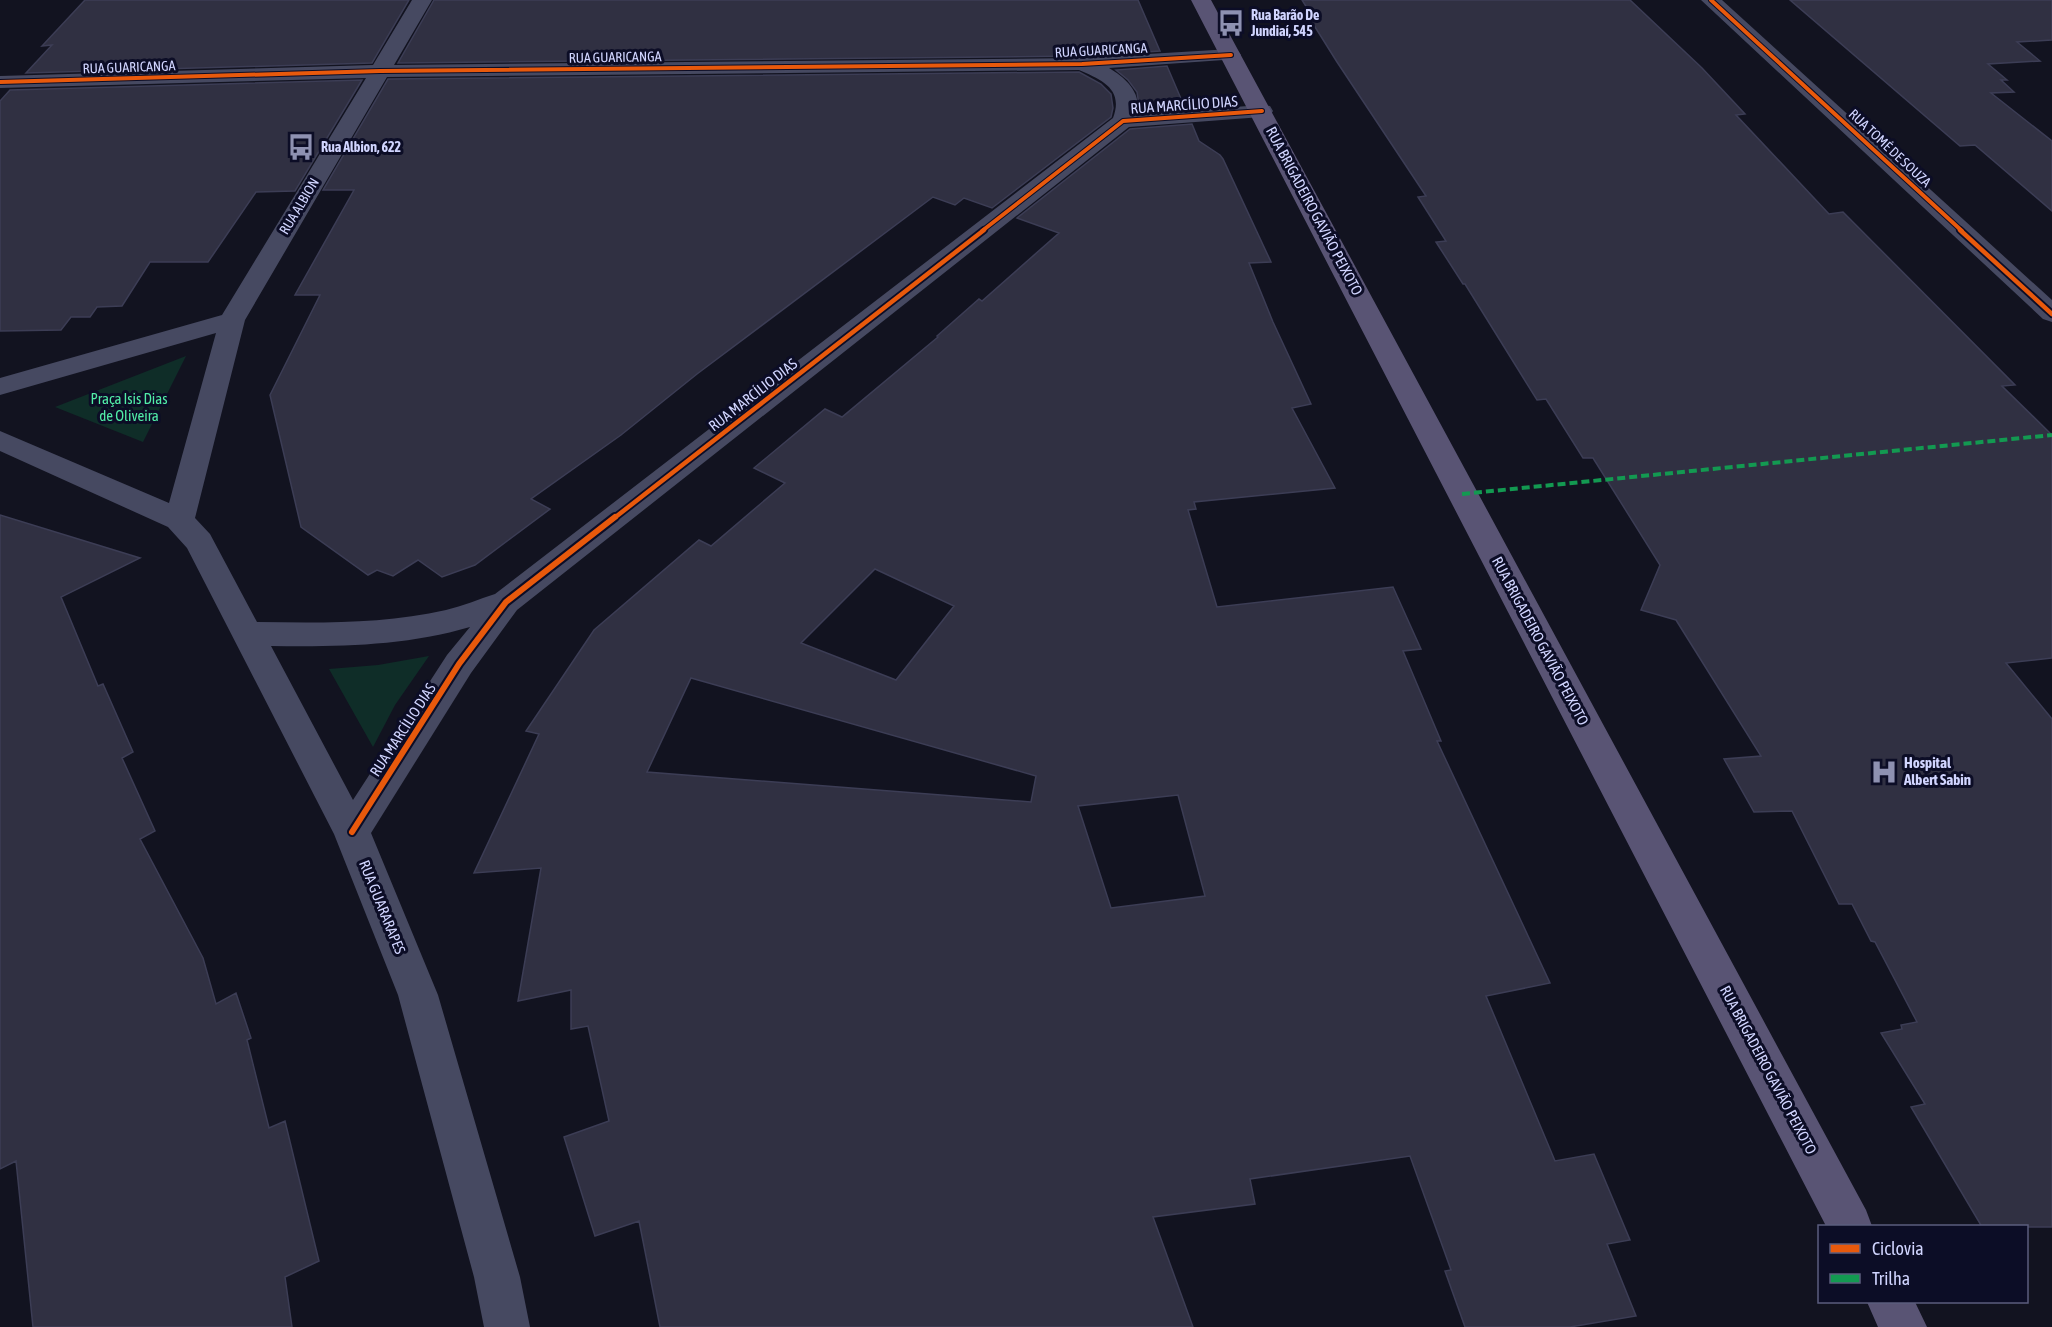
<svg xmlns="http://www.w3.org/2000/svg" width="2052" height="1327" font-family="'Asap Condensed',sans-serif">
<style>
.green{fill:#0f2d28}
.building{fill:#303042;stroke:#3c3d55;stroke-width:1.5;fill-rule:evenodd}
.lines{fill:none;stroke-linecap:round;stroke-linejoin:round}
.minor{fill:#464961;fill-rule:evenodd}
.primary{fill:#595474;fill-rule:evenodd}
.quiet{stroke:#139951;stroke-width:4;stroke-dasharray:8 4;stroke-linecap:butt}
.cycleway-far2-casing{stroke:#0c0d26;stroke-width:6}
.cycleway-far1-casing{stroke:#0c0d26;stroke-width:8}
.cycleway-casing{stroke:#0c0d26;stroke-width:10}
.cycleway-far2{stroke:#e8590c;stroke-width:4}
.cycleway-far1{stroke:#e8590c;stroke-width:4.5}
.cycleway{stroke:#e8590c;stroke-width:6}
.labels{text-anchor:middle;stroke-width:6;stroke-linejoin:round;paint-order:stroke}
.far-poi-label{font-size:14px;font-weight:bold;fill:#d1d5ff;stroke:#0c0d26;text-anchor:start}
.far-street-label{font-size:14px;fill:#d1d5ff;stroke:#0c0d26}
.street-label{font-size:15px;fill:#d1d5ff;stroke:#0c0d26}
.park-label{font-size:15px;fill:#51eca7;stroke:#0c0d26}
.poi-label{font-size:15px;font-weight:bold;fill:#d1d5ff;stroke:#0c0d26;text-anchor:start}
</style>
<rect width="100%" height="100%" fill="#121320"/>
<path class="green" d="M186 356 143 442 55 407Z
M429 656 395 705 373 747 329 669 378 665Z"/>
<path class="building" d="M85 0H409L372 63 26 73 52 45 42 46Z
M434 0H1138L1160 51 1082 56 398 63Z
M1302 0H1630L1702 68 1745 114 1736 115 1829 214 1843 212 2015 385 2002 386 2052 435V658L2006 663 2052 719V1227H1982L1911 1107 1925 1104 1881 1033 1902 1029 1901 1025 1917 1022 1875 942 1871 941 1852 904H1839L1792 811 1754 812 1724 759 1761 756 1676 620 1641 610 1660 565 1593 458H1583L1546 399 1537 400 1465 284H1463L1436 242 1446 241 1418 197 1426 196 1337 62 1310 19H1314Z
M1790 0H2052V40L2017 42 2040 61 1988 64 2007 80H2001L2014 92 1991 93 2052 141V211L1975 145 1960 146Z
M1167 66 1185 108 1140 112 1137 92 1128 80 1116 70Z
M1079 72 1101 84 1111 94 1113 108 1111 117 992 208 964 198 955 205 933 197 697 374 621 435 531 499 550 509 475 565 442 577 418 560 393 576 377 570 368 575 301 527 270 395 320 295H295L354 190H323L388 79Z
M362 80 295 191 256 192 208 262H150L122 306 97 307 90 317H71L61 330 0 331V101L10 90Z
M1192 124 1199 141 1220 155 1223 159 1271 262 1249 263 1273 322 1311 404 1292 408 1335 488 1194 502 1196 509 1188 510 1217 607 1393 587 1421 649 1403 651 1441 741H1437L1550 983 1486 996 1555 1161 1594 1154 1630 1240 1607 1244 1636 1316 1570 1327H1465L1445 1271 1451 1270 1410 1156 1250 1179 1255 1204 1153 1217 1193 1327H660L639 1221 595 1236 564 1137 609 1121 588 1026 571 1029V990L518 1001 541 868 474 873 539 734 526 731 594 630 699 540 711 546 785 483 754 468 825 409 842 417 938 337 937 336 979 299 982 301 1059 233 1017 218 1130 129ZM875 569 954 606 896 680 801 643ZM691 678 1036 776 1031 802 647 772ZM1178 795 1205 896 1111 908 1078 806Z
M0 515 140 558 61 597 98 686 103 684 133 752 122 758 155 831 140 839 203 958 216 1004 236 993 251 1038 247 1040 269 1128 285 1121 319 1261 285 1277 292 1327H33L16 1161 0 1169Z"/>
<g class="lines">
<path class="minor" d="M412 0H432L394 65 1082 58 1231 49 1238 51 1241 55 1238 59 1109 68C1126 78 1142 93 1137 114L1262 105 1270 106 1273 111 1270 116 1262 117 1129 127 517 610 471 673 371 833 438 995 520 1277 530 1327H484L474 1277 398 995 334 834 187 548 168 527 0 451V431L169 503 216 333 0 395V378L222 315 366 78 0 88V76L373 65ZM1079 70C1102 80 1124 89 1113 118L495 594C479 599 463 606 446 610 385 624 320 623 257 622L210 534 195 518 245 320 387 77ZM470 627 447 655 353 800 271 646C337 647 406 646 470 627Z
M1701 0H1722L2052 300V322L2043 319Z"/>
<path class="primary" d="M1191 0H1211L1866 1210 1872 1226H1826Z
M1867 1302H1915L1927 1327H1878Z"/>
<path class="quiet" d="M1462 494 2052 435"/>
<defs>
<path id="cycleway-far2" d="M1711 0 1962 231
M0 82 380 71 1082 64 1231 55
M982 231 1123 121 1262 111"/>
<path id="cycleway-far1" d="M1960 230 2052 314
M613 519 984 230"/>
<path id="cycleway" d="M352 832 459 664 506 602 615 517"/>
</defs>
<use href="#cycleway-far2" class="cycleway-far2-casing"/>
<use href="#cycleway-far1" class="cycleway-far1-casing"/>
<use href="#cycleway" class="cycleway-casing"/>
<use href="#cycleway-far2" class="cycleway-far2"/>
<use href="#cycleway-far1" class="cycleway-far1"/>
<use href="#cycleway" class="cycleway"/>
</g>
<defs>
<symbol id="bus-bare" viewBox="-9 -9 18 18"><path d="M-5-6H5V4H4V6H2V4H-2V6H-4V4H-5ZM-3.5-4V0h7V-4ZM-3.5 1.2v1.5H-2V1.2ZM2 1.2v1.5H3.5V1.2Z" fill="#8e91b1" stroke="#0c0d26" stroke-width="2.5" paint-order="stroke"/></symbol>
<symbol id="hospital-bare" viewBox="-9 -9 18 18"><path d="M-5-5h3v3.5h4V-5h3V5h-3V1.5h-4V5h-3Z" fill="#8e91b1" stroke="#0c0d26" stroke-width="2.5" paint-order="stroke"/></symbol>
</defs>
<g fill-rule="evenodd">
<use href="#bus-bare" x="1212" y="4" width="38" height="38"/>
<use href="#bus-bare" x="282" y="128" width="38" height="38"/>
<use href="#hospital-bare" x="1865" y="753" width="38" height="38"/>
</g>
<g class="labels">
<g class="far-poi-label">
<text x="1251" y="20">Rua Barão De<tspan x="1251" dy="16">Jundiaí, 545</tspan></text>
<text x="321" y="152">Rua Albion, 622</text>
</g>
<g class="far-street-label">
<text transform="translate(1101 50) rotate(-3)" y="5">RUA GUARICANGA</text>
<text transform="translate(615 57) rotate(-1)" y="5">RUA GUARICANGA</text>
<text transform="translate(129 67) rotate(-2)" y="5">RUA GUARICANGA</text>
<text transform="translate(1890 148) rotate(43)" y="5">RUA TOMÉ DE SOUZA</text>
<text transform="translate(299 206) rotate(-59)" y="5">RUA ALBION</text>
</g>
<g class="street-label">
<text transform="translate(1184 105) rotate(-4)" y="5">RUA MARCÍLIO DIAS</text>
<text transform="translate(1314 211) rotate(62)" y="5">RUA BRIGADEIRO GAVIÃO PEIXOTO</text>
<text transform="translate(753 395) rotate(-38)" y="5">RUA MARCÍLIO DIAS</text>
<text transform="translate(1540 641) rotate(62)" y="5">RUA BRIGADEIRO GAVIÃO PEIXOTO</text>
<text transform="translate(403 730) rotate(-57)" y="5">RUA MARCÍLIO DIAS</text>
<text transform="translate(382 907) rotate(68)" y="5">RUA GUARARAPES</text>
<text transform="translate(1768 1070) rotate(62)" y="5">RUA BRIGADEIRO GAVIÃO PEIXOTO</text>
</g>
<g class="park-label">
<text x="129" y="404">Praça Isis Dias<tspan x="129" dy="17">de Oliveira</tspan></text>
</g>
<g class="poi-label">
<text x="1904" y="768">Hospital<tspan x="1904" dy="17">Albert Sabin</tspan></text>
</g>
</g>
<rect x="1818" y="1225" width="210" height="78" fill="#0c0d26" stroke="#5b5d7d" stroke-width="1.5"/>
<rect x="1830" y="1244" width="30" height="9" fill="#e8590c" stroke="#5b5d7d" stroke-width="1.5"/>
<text x="1872" y="1255" font-size="18" fill="#d1d5ff">Ciclovia</text>
<rect x="1830" y="1274" width="30" height="9" fill="#139951" stroke="#5b5d7d" stroke-width="1.5"/>
<text x="1872" y="1285" font-size="18" fill="#d1d5ff">Trilha</text>
</svg>
